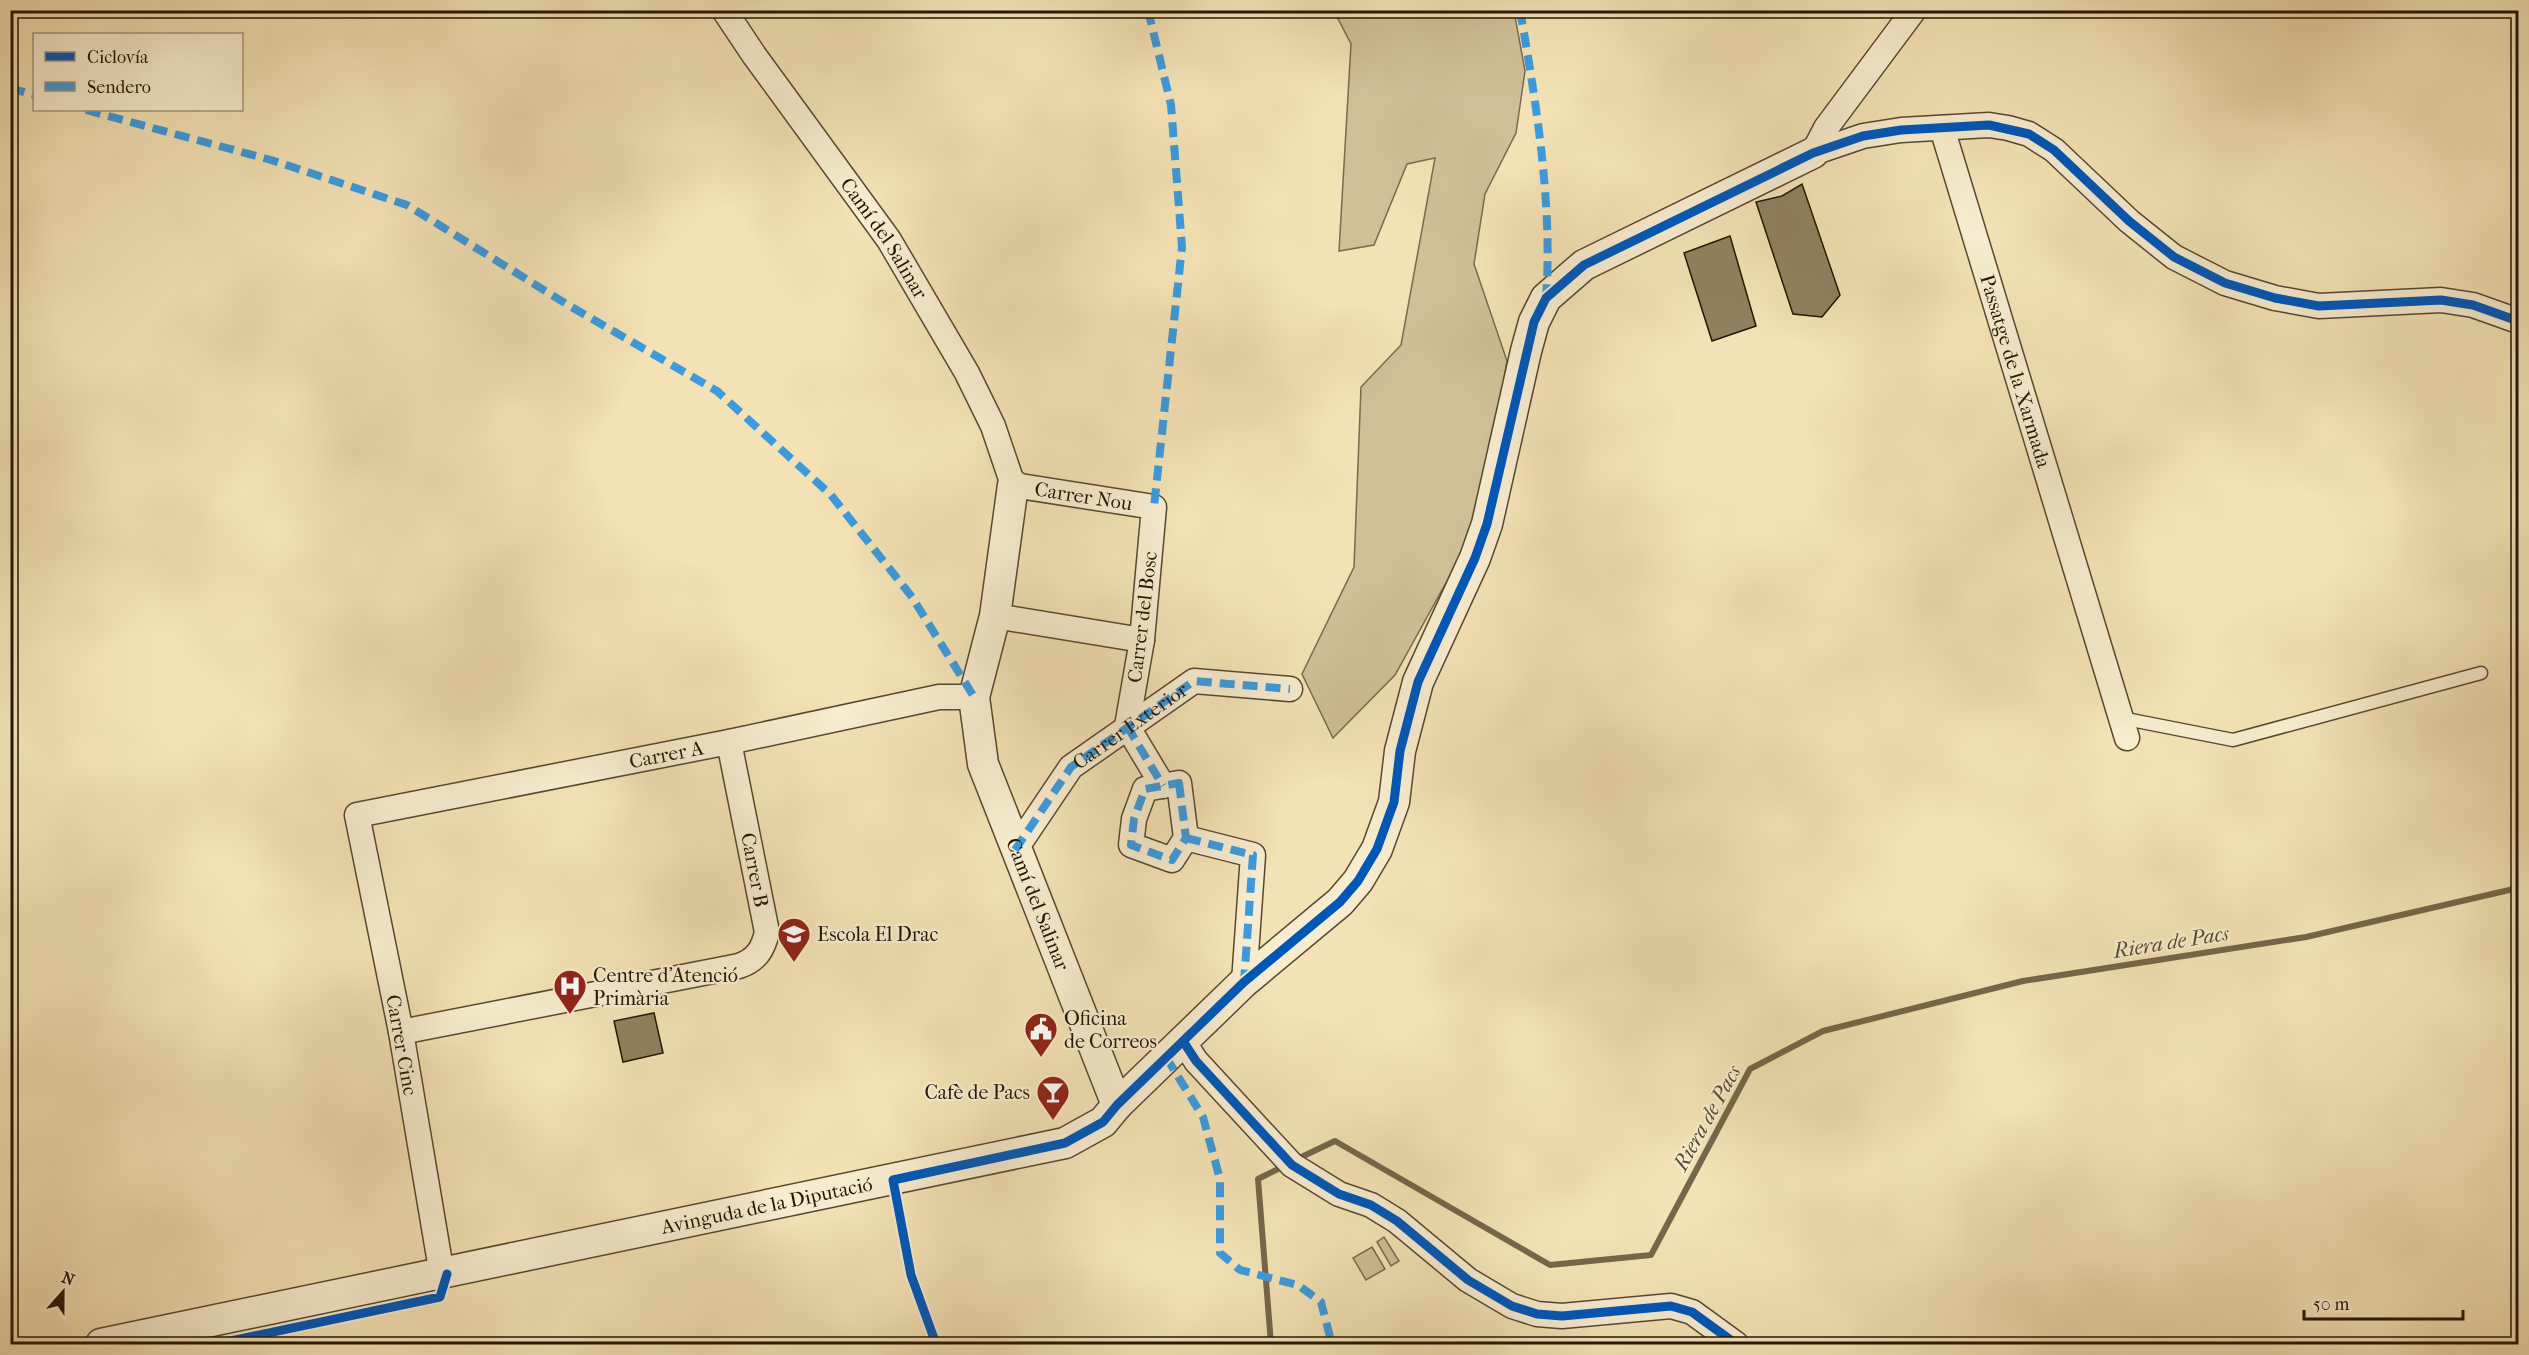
<svg xmlns="http://www.w3.org/2000/svg" width="2529" height="1355" font-family="'IM FELL French Canon',serif">
<style>
.green{fill:#d0bf97;stroke:#7a6a4e;stroke-width:1.5}
.lines{fill:none;stroke-linecap:round;stroke-linejoin:round}
.stream{stroke:#76664a;stroke-width:6}
.building{fill:#908060;stroke:#241504;stroke-width:1.5}
.service-casing{stroke:#584830;stroke-width:15}
.minor-casing{stroke:#584830;stroke-width:27}
.tertiary-casing{stroke:#584830;stroke-width:33}
.service{stroke:#f7eccf;stroke-width:12}
.minor{stroke:#f7eccf;stroke-width:24}
.tertiary{stroke:#f7eccf;stroke-width:30}
.quiet{stroke:#3c9add;stroke-width:8;stroke-dasharray:15 8;stroke-linecap:butt}
.cycleway-casing{stroke:#f7eccf;stroke-width:13}
.cycleway{stroke:#0057b8;stroke-width:9}
.labels{text-anchor:middle;stroke-width:4.5;stroke-linejoin:round;paint-order:stroke}
.street-label{font-size:20px;fill:#241504;stroke:#f7eccf}
.poi-label{font-size:20px;fill:#241504;stroke:#f7eccf;text-anchor:start}
.water-label{font-size:21px;font-style:italic;fill:#5b4b33;stroke:#f7eccf}
</style>
<rect width="100%" height="100%" fill="#f3e2b5"/>
<filter id="stains"><feTurbulence type="fractalNoise" baseFrequency=".00333" numOctaves="4"/><feColorMatrix values="0 0 0 0 .2 0 0 0 0 .09 0 0 0 0 .02 0 0 0 .5 -.17"/></filter>
<radialGradient id="worn" r=".72"><stop offset=".6" stop-color="#630" stop-opacity="0"/><stop offset="1" stop-color="#630" stop-opacity=".3"/></radialGradient>
<path class="green" d="M1334 11H1514L1525 71 1516 133 1485 194 1474 264 1507 361 1479 523 1395 675 1333 738 1302 674 1354 567 1361 387 1401 345 1435 158 1407 164 1374 245 1339 251 1351 44Z
M1384 1237 1399 1261 1391 1266 1377 1242Z
M1372 1247 1385 1269 1366 1280 1353 1258Z"/>
<g class="lines">
<path class="stream" d="M1295 1160 1335 1141 1550 1265 1651 1255 1750 1069 1823 1031 2023 981 2306 937 2518 888
M1271 1344 1258 1179 1286 1165"/>
</g>
<path class="building" d="M1802 184 1840 295 1822 317 1793 314 1756 202 1782 196Z
M1730 236 1756 326 1712 341 1684 253Z
M654 1013 663 1053 623 1062 614 1021Z"/>
<g class="lines">
<defs>
<path id="service" d="M2121 718 2233 740 2481 673"/>
<g id="minor">
<path id="s1" d="M724 10 754 55 889 240 967 373 993 426 1013 485 1154 507 1142 640 1127 726 1163 786"/>
<path id="s2" d="M1942 128 2127 738"/>
<path d="M1813 153 1863 136 1901 130 1989 125 2008 128 2029 134 2054 150 2129 221 2174 257 2225 283 2275 298 2319 306 2441 300 2473 305 2518 321"/>
<path d="M1813 153 1826 128 1914 10"/>
<path d="M995 616 1142 640"/>
<path d="M1179 783 1186 838 1172 860 1131 845 1134 819 1145 789Z"/>
<path d="M1186 838 1253 855 1244 982"/>
<path d="M1015 850 1071 767 1194 681 1290 689"/>
<path d="M401 1032 739 966C756 960 763 950 767 932L729 742"/>
<path d="M1183 1041 1196 1061 1292 1165 1339 1194 1371 1205 1397 1221 1468 1280 1512 1306 1537 1314 1562 1316 1671 1306 1692 1312 1736 1344"/>
<path id="s3" d="M442 1275 401 1032 357 815 729 742 939 697H974"/>
</g>
<g id="tertiary">
<path id="s4" d="M1013 485 995 616 974 697 983 764 1117 1105"/>
<path id="s5" d="M101 1344 1065 1143 1103 1122 1117 1105 1244 982 1340 902 1358 881 1377 849 1394 802 1400 751 1418 682 1475 558 1487 524 1526 351 1534 322 1546 298 1584 265 1813 153"/>
</g>
</defs>
<use href="#service" class="service-casing"/>
<use href="#minor" class="minor-casing"/>
<use href="#tertiary" class="tertiary-casing"/>
<use href="#service" class="service"/>
<use href="#minor" class="minor"/>
<use href="#tertiary" class="tertiary"/>
<g class="quiet">
<path d="M1148 10 1171 105 1182 247 1154 507"/>
<path d="M1520 10C1536 101 1553 206 1546 298"/>
<path d="M10 88 34 95"/>
<path d="M86 110 271 160 407 205 568 305 717 391 831 495 912 597 974 697"/>
<path d="M1127 726 1163 786"/>
<path d="M1179 783 1186 838 1172 860 1131 845 1134 819 1145 789Z"/>
<path d="M1186 838 1253 855 1244 982"/>
<path id="s6" d="M1015 850 1071 767 1194 681 1290 689"/>
<path d="M1166 1057 1203 1117 1220 1179V1253L1240 1270 1298 1285 1321 1302 1330 1337 1327 1344"/>
</g>
<defs>
<path id="cycleway" d="M1183 1041 1196 1061 1292 1165 1339 1194 1371 1205 1397 1221 1468 1280 1512 1306 1537 1314 1562 1316 1671 1306 1692 1312 1736 1344
M216 1344 440 1297 447 1274
M936 1344 911 1275 893 1180 1065 1143 1103 1122 1117 1105 1244 982 1340 902 1358 881 1377 849 1394 802 1400 751 1418 682 1475 558 1487 524 1534 322 1546 298 1584 265 1813 153 1863 136 1901 130 1989 125 2029 134 2054 150 2129 221 2174 257 2225 283 2275 298 2319 306 2441 300 2473 305 2518 321"/>
</defs>
<use href="#cycleway" class="cycleway-casing"/>
<use href="#cycleway" class="cycleway"/>
</g>
<defs>
<symbol id="school-pin" viewBox="-11 -11 22 30"><path d="M0 17L-7.5 6A9.5 9.5 0 1 1 7.5 6Z" fill="#8f2418" stroke="#f7eccf"/><path d="M0-5L7-2L0 1L-7-2ZM-4 1L0 2.5L4 1V4Q0 6-4 4Z" fill="#fff"/></symbol>
<symbol id="hospital-pin" viewBox="-11 -11 22 30"><path d="M0 17L-7.5 6A9.5 9.5 0 1 1 7.5 6Z" fill="#8f2418" stroke="#f7eccf"/><path d="M-5-5h3v3.5h4V-5h3V5h-3V1.5h-4V5h-3Z" fill="#fff"/></symbol>
<symbol id="civic-pin" viewBox="-11 -11 22 30"><path d="M0 17L-7.5 6A9.5 9.5 0 1 1 7.5 6Z" fill="#8f2418" stroke="#f7eccf"/><path d="M-.6-6.5H3V-4.5H.6V-3L4-1V1h2V6H-6V1h2V-1L-.6-3ZM-1.2 2.5V6h2.4V2.5Z" fill="#fff"/></symbol>
<symbol id="bar-pin" viewBox="-11 -11 22 30"><path d="M0 17L-7.5 6A9.5 9.5 0 1 1 7.5 6Z" fill="#8f2418" stroke="#f7eccf"/><path d="M-6-5H6L.8 .8V4.5H3.5V6h-7V4.5H-.8V.8Z" fill="#fff"/></symbol>
</defs>
<g fill-rule="evenodd">
<use href="#school-pin" x="775" y="915" width="38" height="52"/>
<use href="#hospital-pin" x="551" y="967" width="38" height="52"/>
<use href="#civic-pin" x="1022" y="1010" width="38" height="52"/>
<use href="#bar-pin" x="1034" y="1073" width="38" height="52"/>
</g>
<g class="labels">
<g class="street-label">
<text dy="7" stroke="none"><textPath href="#s1" startOffset="279">Camí del Salinar</textPath></text>
<text dy="7" stroke="none"><textPath href="#s2" startOffset="254">Passatge de la Xarmada</textPath></text>
<text dy="7" stroke="none"><textPath href="#s1" startOffset="630">Carrer Nou</textPath></text>
<text transform="translate(1142 617) rotate(-83)" y="7">Carrer del Bosc</text>
<text dy="7" stroke="none"><textPath href="#s6" startOffset="172">Carrer Exterior</textPath></text>
<text dy="7" stroke="none"><textPath href="#s3" startOffset="783">Carrer A</textPath></text>
<text transform="translate(755 870) rotate(79)" y="7">Carrer B</text>
<text dy="7" stroke="none"><textPath href="#s4" startOffset="434">Camí del Salinar</textPath></text>
<text transform="translate(402 1045) rotate(80)" y="7">Carrer Cinc</text>
<text dy="7" stroke="none"><textPath href="#s5" startOffset="680">Avinguda de la Diputació</textPath></text>
</g>
<g class="poi-label">
<text x="817" y="941">Escola El Drac</text>
<text x="593" y="982">Centre d'Atenció<tspan x="593" dy="23">Primària</tspan></text>
<text x="1064" y="1025">Oficina<tspan x="1064" dy="23">de Correos</tspan></text>
<text x="1030" y="1099" text-anchor="end">Cafè de Pacs</text>
</g>
<g class="water-label">
<text transform="translate(2171 942) rotate(-9)" y="7">Riera de Pacs</text>
<text transform="translate(1707 1118) rotate(-61)" y="7">Riera de Pacs</text>
</g>
</g>
<rect width="2529" height="1355" fill="none" stroke="#f3e2b5" stroke-width="36"/>
<rect x="12" y="12" width="2505" height="1331" fill="none" stroke="#241504" stroke-width="3"/>
<rect x="18" y="18" width="2493" height="1319" fill="none" stroke="#241504" stroke-width="1.5"/>
<rect x="33" y="33" width="210" height="78" fill="#f7eccf" stroke="#a3967e" stroke-width="1.5"/>
<rect x="45" y="52" width="30" height="9" fill="#0057b8" stroke="#a3967e" stroke-width="1.5"/>
<text x="87" y="63" font-size="18" fill="#241504">Ciclovía</text>
<rect x="45" y="82" width="30" height="9" fill="#3c9add" stroke="#a3967e" stroke-width="1.5"/>
<text x="87" y="93" font-size="18" fill="#241504">Sendero</text>
<g transform="translate(63 1292) rotate(21)" stroke="#f7eccf" stroke-width="4.5" paint-order="stroke">
<path d="M0-4.5L10 22L0 15L-10 22Z" fill="#241504"/>
<text y="-9" font-size="16" font-weight="bold" text-anchor="middle" fill="#241504">N</text>
</g>
<path d="M2304 1310v9h159v-9" fill="none" stroke="#241504" stroke-width="3"/>
<text x="2313" y="1310" font-size="18" fill="#241504" stroke="#f7eccf" stroke-width="4.5" paint-order="stroke">50 m</text>
<rect width="100%" height="100%" filter="url(#stains)"/>
<rect width="100%" height="100%" fill="url(#worn)"/>
</svg>
